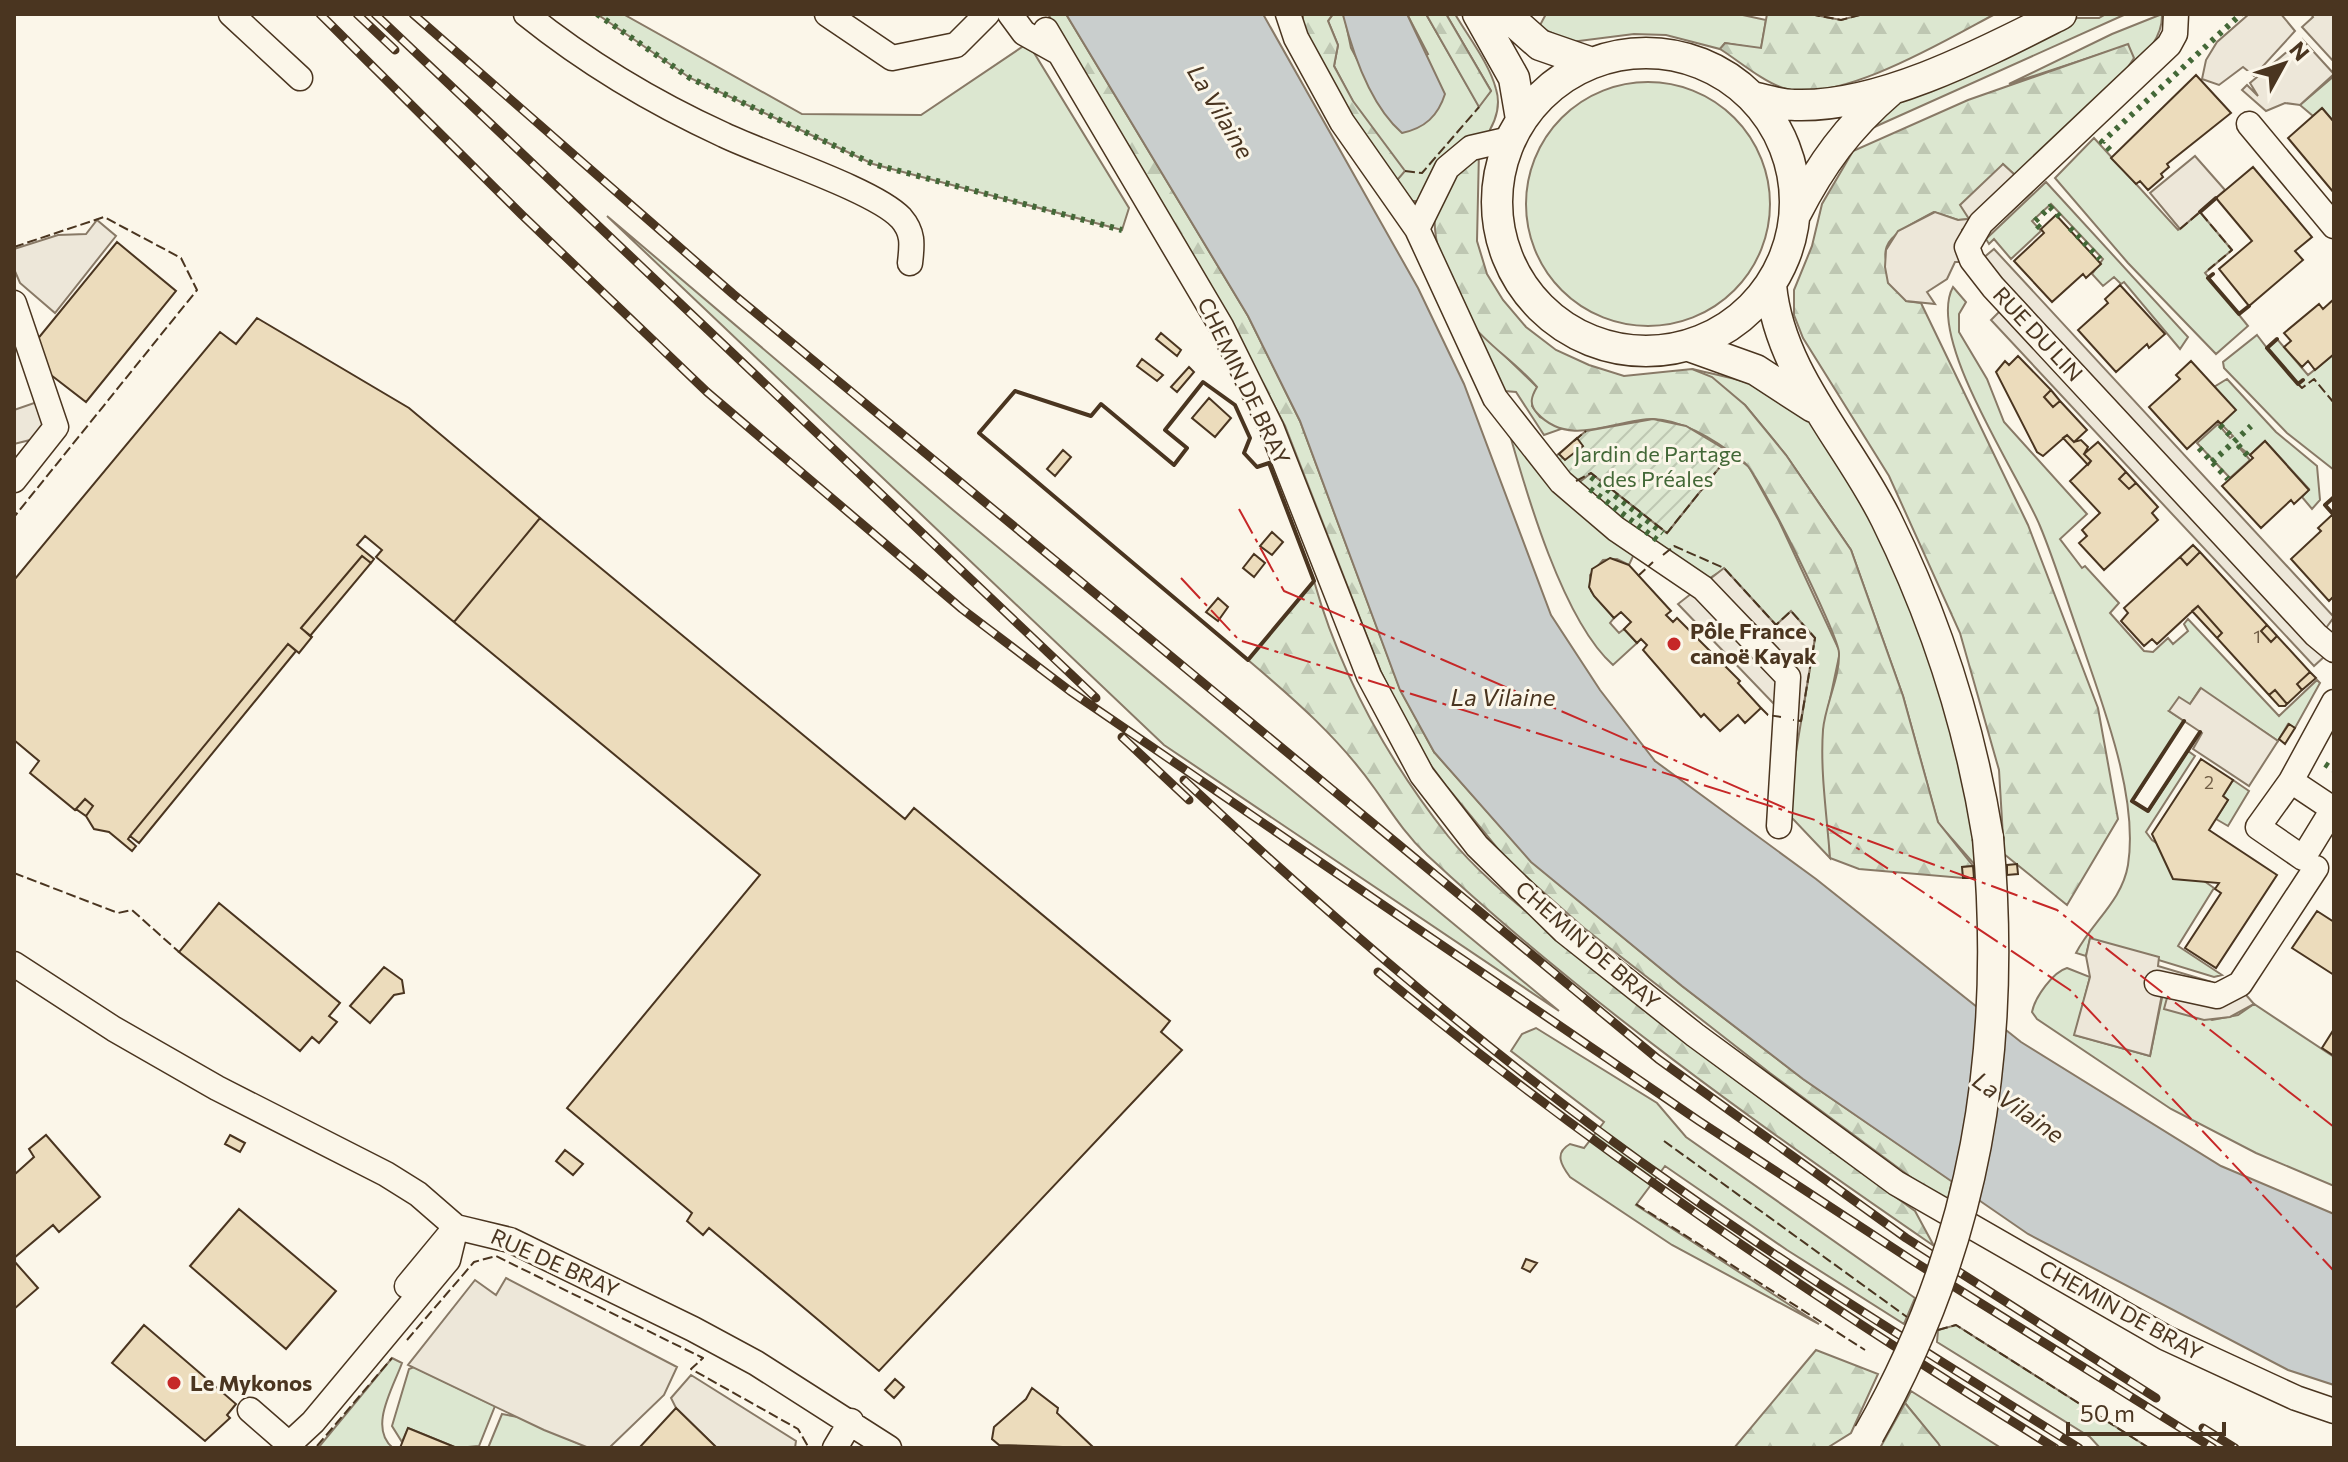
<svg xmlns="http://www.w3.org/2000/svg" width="2348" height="1462" font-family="Commissioner,sans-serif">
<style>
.grass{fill:#dce7d0;stroke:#887966;stroke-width:2}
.forest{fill:url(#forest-firs);stroke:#887966;stroke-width:2}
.garden{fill:url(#garden-furrows);stroke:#887966;stroke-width:2}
.parking{fill:#ede7d9;stroke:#887966;stroke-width:2}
.water{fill:#c9cecd;stroke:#887966;stroke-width:2}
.building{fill:#ecdcbc;stroke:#4a3520;stroke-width:2}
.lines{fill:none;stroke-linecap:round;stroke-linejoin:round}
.minor-casing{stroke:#4a3520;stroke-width:27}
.major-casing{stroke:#4a3520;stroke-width:33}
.minor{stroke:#fbf6e9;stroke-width:24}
.major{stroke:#fbf6e9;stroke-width:30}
.rail-casing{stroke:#4a3520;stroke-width:9}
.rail{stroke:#fbf6e9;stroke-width:6;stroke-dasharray:18;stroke-linecap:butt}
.major-bridge-casing{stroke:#4a3520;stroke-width:33;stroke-linecap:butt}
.major-bridge{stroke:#fbf6e9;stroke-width:30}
.hedge{stroke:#436837;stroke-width:6;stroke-dasharray:4 6;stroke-linecap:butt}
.fence{stroke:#4a3520;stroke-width:2;stroke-dasharray:10 4;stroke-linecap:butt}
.wall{stroke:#4a3520;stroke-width:4}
.power{stroke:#c62828;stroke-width:2;stroke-dasharray:28 6 4 6;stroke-linecap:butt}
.poi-dot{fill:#c62828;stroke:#fbf6e9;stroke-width:3}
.labels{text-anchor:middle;stroke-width:6;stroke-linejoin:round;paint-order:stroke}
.number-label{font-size:18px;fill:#725f47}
.street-label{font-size:22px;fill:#4a3520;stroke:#fbf6e9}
.park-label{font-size:22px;fill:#436837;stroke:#fbf6e9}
.poi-label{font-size:22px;font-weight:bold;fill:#4a3520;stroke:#fbf6e9;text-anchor:start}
.water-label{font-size:24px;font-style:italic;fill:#4a3520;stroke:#fbf6e9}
</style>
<defs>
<pattern id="forest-firs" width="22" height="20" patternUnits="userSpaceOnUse" patternTransform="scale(2)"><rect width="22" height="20" fill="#dce7d0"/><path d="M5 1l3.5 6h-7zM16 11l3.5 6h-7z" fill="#bec7b2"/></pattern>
<pattern id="garden-furrows" width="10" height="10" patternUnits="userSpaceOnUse" patternTransform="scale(2)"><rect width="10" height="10" fill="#dce7d0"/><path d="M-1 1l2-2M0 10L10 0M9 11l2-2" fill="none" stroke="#bec7b2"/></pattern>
</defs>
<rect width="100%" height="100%" fill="#fbf6e9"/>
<path class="grass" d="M597 14H623L802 114 921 115 1028 43 1129 208 1122 230 873 164 690 78Z
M1333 14H1344L1351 48 1372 87 1428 54 1407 14H1426L1479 106 1491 91 1446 14H1455C1469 38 1489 63 1496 89 1510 134 1448 174 1421 201H1409L1402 195 1334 66 1338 45 1328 21Z
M1546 14H1738L1766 20 1761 49 1725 43 1720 49 1666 35 1634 34 1571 42 1539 27Z
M2106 14H2126L1870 129 1893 104 2077 18H2099Z
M2162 14C2163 43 2138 60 2120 79L2128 45 2009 84 2112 34Z
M2334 76V122L2323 109 2313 116 2300 105Z
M1526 204a122 122 0 1 1 244 0a122 122 0 1 1-244 0Z
M2094 138 2178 230 2200 212 2232 250 2205 273 2248 326 2216 354 2128 263 2055 178Z
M2046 182 2188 337 2180 349 2124 282 2121 284 2114 277 2103 286 2092 274 2103 259 2051 204 2032 221 2041 231 2011 259 1994 239 1989 244 1986 239Z
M607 216 953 510 1559 1011 1164 745Z
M1953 287 1966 302 1959 314V332L1987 379 2004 422 2087 514 2060 539 2082 568 2085 566 2119 603 2110 613 2144 651 2153 652 2168 638 2173 644 2188 631 2184 624 2188 619 2279 716 2317 680 2320 683 2295 728 2288 724 2278 741 2200 689 2190 704 2169 711 2184 721 2133 801 2149 811 2188 751 2195 756 2146 832 2152 840 2186 863 2184 867 2214 888 2178 946 2222 975 2214 977 2090 939 2086 956 2076 953C2092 922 2122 901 2128 865 2139 795 2101 701 2079 635 2066 599 2055 562 2040 526 2019 475 1925 338 1953 287Z
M1471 323 1537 387 1532 406 1540 417 1564 428 1544 435 1516 392 1505 391Z
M2257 335 2267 348 2277 339 2308 375 2334 354V470L2287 433 2224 368 2223 362Z
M1692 369C1729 378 1770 383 1799 410 1830 439 1851 480 1869 517 1922 624 1970 745 1975 865L1938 823 1903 696 1851 550 1786 455 1745 405Z
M2227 379 2276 432 2317 466 2320 500 2312 509 2302 497 2309 489 2265 441 2250 455 2237 445 2250 460 2230 478 2197 443 2218 424 2230 438 2233 436 2221 424 2214 387Z
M1508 428 1635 552 1629 565 1617 559 1603 560 1590 575 1591 591 1614 618 1610 623 1619 633 1624 629 1637 643 1613 665C1563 621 1526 492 1508 428Z
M1731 453 1749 467 1779 521 1840 652 1823 732 1830 858 1792 818 1787 806 1815 638 1776 625 1724 569 1710 578 1665 553 1577 483 1591 473 1667 533Z
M2233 780 2249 791 2228 826 2216 819 2228 800 2223 796Z
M2067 968 2090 977 2075 1035 2150 1056 2163 993 2212 1020 2238 1015 2254 1004 2334 1057V1186L2256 1153 2171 1109 2037 1019 2032 1012C2035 997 2053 972 2067 968Z
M1536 1028 1657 1103 1686 1137 1915 1298 1904 1324 1787 1250 1665 1166 1636 1205 1819 1324 1672 1245 1570 1177C1561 1165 1554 1153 1570 1144L1584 1148 1604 1122 1511 1051 1522 1034Z
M1956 1325 2149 1448H2100L2090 1437 1937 1342 1938 1330Z
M392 1358 402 1363C393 1388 368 1428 393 1448H318Z
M414 1367 495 1406 479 1446 457 1448 408 1428 402 1442 392 1426 409 1369Z
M1911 1391 2001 1448H1941L1905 1403Z
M502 1414 518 1417 589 1448H488Z"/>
<path class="forest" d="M1048 14H1066L1248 316 1300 421 1400 689 1434 752 1532 862 1682 986 1803 1079 1952 1181 1947 1204 1770 1073 1584 928 1507 860 1447 787 1418 748 1381 672 1285 426 1233 327Z
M1303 14H1333L1328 21 1338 45 1334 66 1353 101 1405 171 1393 185 1302 35Z
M1426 14H1446L1491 91 1479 107Z
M1767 14H1810L1841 20 1863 14H1995C1948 39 1837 106 1783 88 1762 81 1739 61 1720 49L1725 43 1761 48Z
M2128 44 2134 58 2120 79 2016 176 2003 164 1970 219 1958 220 1934 212C1879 241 1872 246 1906 301L1921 303 2028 525 2098 708 2118 819 2067 905 2004 854 1999 770 1960 633 1889 476 1803 338 1794 315V290L1812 246 1822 204 1853 151 1968 100Z
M1479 151 1477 241 1487 274 1503 300 1526 327 1556 350 1589 365 1624 376 1692 369 1712 377 1745 405 1786 455 1851 550 1903 696 1938 822 1973 866 1963 867V878L1859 869 1830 858C1827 816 1820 771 1823 730 1825 705 1840 678 1839 653 1839 636 1759 474 1745 463 1721 444 1685 420 1653 419 1615 419 1570 449 1537 413 1529 404 1531 397 1537 387 1518 364 1486 344 1470 322 1452 295 1427 236 1437 205 1444 183 1464 167 1479 151Z
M1314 581C1341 676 1387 759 1448 836 1480 876 1525 910 1564 943 1676 1039 1796 1125 1915 1211L1934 1246C1759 1126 1583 1000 1427 855 1405 834 1392 813 1375 789 1340 739 1294 699 1248 660Z
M1816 1350 1878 1374 1851 1433 1827 1448H1734Z
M1905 1403 1938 1443 1941 1448H1880Z"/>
<path class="garden" d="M1653 419 1686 426 1731 453 1667 533 1591 473 1577 484 1555 457 1586 431Z"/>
<path class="parking" d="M2249 14H2281L2295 31 2254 76 2243 67 2219 85 2202 79 2206 60 2217 42Z
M2311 14H2334V62L2302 27 2313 17Z
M2302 39 2334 74 2300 105 2285 103 2266 111 2242 90 2247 85 2258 96 2250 83Z
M2195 156 2225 190 2180 229 2150 193Z
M2003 164 2016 176 1962 230V262H1955L1947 279 1927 292 1935 304 1906 301 1888 283 1885 267 1886 250 1898 231 1935 212 1958 220 1969 219 1960 205Z
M97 220 116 236 55 313 20 283 14 269V249L58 235 86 234Z
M1994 249 2334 617 2326 628 2325 656 2314 666 1991 320 2016 295 1982 259Z
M37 402 44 424 34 439 14 444V410Z
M1724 568 1776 625 1791 611 1815 638 1801 721 1778 717 1775 705 1678 604Z
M2201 688 2278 741 2249 786 2193 749 2202 733 2169 711 2179 697 2190 704Z
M2090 938 2159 957 2158 966 2212 982 2215 987 2233 980 2254 1004 2230 1017 2204 1020 2164 1009 2168 994H2162L2150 1056 2074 1035 2090 977 2086 956Z
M506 1278 677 1367 664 1395 609 1448H589L544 1430 408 1365 475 1280 496 1295Z
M691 1375 796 1441 795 1448H717L676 1408 671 1398Z"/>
<path class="water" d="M1066 14H1263L1418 288 1464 384 1551 615 1600 690 1655 761 1816 879 2021 1042 2221 1166 2334 1214V1385L2288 1370 2028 1234 1803 1079 1682 986 1531 862 1434 752 1400 690 1300 421 1248 316Z
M1407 14 1445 94C1438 116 1425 128 1402 133 1371 106 1353 54 1343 15Z"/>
<path class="building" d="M2196 75 2231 113 2167 164 2169 167 2161 174 2163 177 2148 190 2140 181 2136 184 2111 158Z
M2322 108 2334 122V193L2288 138Z
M2253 167 2312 237 2295 251 2303 260 2249 306 2219 269 2252 241 2216 198Z
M2056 215 2101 264 2086 278 2083 274 2052 302 2014 261 2044 233 2041 229Z
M117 242 176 291 86 402 47 372 36 341Z
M2120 285 2165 334 2149 348 2147 344 2116 372 2078 330 2108 303 2105 299Z
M2334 299V354L2315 370 2308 361 2302 367 2284 347 2291 341 2284 333 2319 304 2323 309Z
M257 318 409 408 540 518 454 622 376 557 382 550 365 536 357 545 374 559 371 563 362 556 301 628 312 637 299 653 288 644 130 836 128 839 136 846 132 851 109 832 94 829 86 816 93 806 85 799 75 810 30 773 39 761 14 740V580L220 332 236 344Z
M1161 333 1181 350 1177 356 1156 339Z
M2018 356 2051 390 2044 397 2053 407 2060 401 2087 430 2074 442 2067 435 2043 456 2037 452 1996 372 2005 361 2009 365Z
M1142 359 1163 375 1157 381 1137 366Z
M2191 361 2236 410 2221 424 2218 421 2187 449 2149 407 2180 379 2176 375Z
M1189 367 1194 372 1177 392 1171 387Z
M2051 390 2060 401 2053 407 2044 397Z
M1209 398 1231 418 1215 437 1192 418Z
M2067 435 2074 442 2081 440 2088 447 2084 454 2091 461 2088 465 2063 438Z
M1577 438 1583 446 1565 460 1559 454Z
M2265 441 2309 490 2294 504 2291 500 2261 528 2222 486 2253 458 2250 455Z
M2098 442 2126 472 2119 479 2129 489 2136 483 2158 507 2152 513 2158 520 2104 570 2079 543 2087 536 2082 530 2100 513 2070 481 2091 461 2084 454Z
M1063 450 1071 457 1055 476 1047 469Z
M2126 472 2136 483 2129 489 2119 479Z
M2333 514 2334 596 2329 601 2291 559 2321 531 2318 528Z
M540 518 905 819 914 808 1170 1021 1161 1032 1182 1050 879 1371 709 1228 703 1235 687 1221 692 1213 567 1108 760 875 454 622Z
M1272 532 1283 542 1272 555 1260 546Z
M2193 545 2200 552 2187 565 2180 557Z
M2200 552 2267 625 2261 631 2271 642 2277 636 2310 672 2297 684 2302 690 2287 704 2275 690 2269 695 2217 638 2222 633 2198 606 2157 644 2152 639 2144 646 2121 621 2128 613 2124 608 2180 557 2187 565Z
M1254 554 1265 563 1254 577 1243 568Z
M362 556 371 563 310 636 301 628Z
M1610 558 1629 565 1671 611 1666 615 1673 622 1677 618 1740 681 1738 683 1761 708 1745 723 1738 715 1720 731 1704 714 1701 717 1643 650 1647 645 1641 639 1637 643 1624 629 1631 622 1621 612 1614 618 1594 596 1589 587 1592 569Z
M1218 598 1228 607 1218 621 1206 612Z
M2198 606 2222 633 2217 638 2192 611Z
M2267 625 2277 636 2271 642 2261 631Z
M288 644 296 651 139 843 130 836Z
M2310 672 2316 678 2302 690 2297 684Z
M2275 690 2287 704 2285 706H2279L2269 695Z
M2289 724 2295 728 2285 744 2279 739Z
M2201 759 2233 780 2223 796 2228 800 2209 830 2277 875 2216 968 2185 948 2221 893 2215 889 2219 883 2173 879 2152 834Z
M85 799 93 806 86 816 76 809Z
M2017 864 2018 874 2007 875V865Z
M1973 866 1974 878H1963L1962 867Z
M219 903 340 1003 329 1016 337 1022 319 1043 312 1037 300 1051 179 952Z
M2317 911 2334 922V975L2292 948Z
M384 967 402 980 404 993 394 995 370 1023 350 1006Z
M2334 1029V1056L2322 1048Z
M46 1135 100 1197 59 1232 53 1225 14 1258V1175L34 1157 29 1149Z
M230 1135 245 1143 240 1152 225 1144Z
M565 1150 583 1164 573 1175 556 1161Z
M239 1209 336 1291 286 1349 190 1266Z
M1526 1259 1537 1263 1530 1272 1522 1268Z
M14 1261 38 1288 14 1309Z
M144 1325 236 1404 227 1415 230 1418 205 1441 112 1363Z
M895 1379 904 1387 894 1398 885 1390Z
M1032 1388 1058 1408 1057 1413 1094 1448 999 1445 992 1439 994 1427 1026 1399Z
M676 1408 717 1448H639Z
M408 1428 457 1448H400Z"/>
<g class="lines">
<defs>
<path id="minor" d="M231 14 300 78
M526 14C587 63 652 102 724 135 763 154 875 190 901 218 914 233 912 245 910 263
M827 14 892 58 956 45 987 14
M1010 14 1024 33 1058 52
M1288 14 1296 38 1342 122 1417 229 1495 398 1561 482 1616 529 1703 588 1788 677 1779 826
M2176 14 2175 34 2169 45 1981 223 1967 247 1972 260 1993 287 2316 635 2334 650
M1046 30 1221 326 1271 427 1369 676 1422 775 1477 846 1564 931 1695 1035 1896 1183 2166 1338 2296 1398 2334 1411
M2249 124 2334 226
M1417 229 1447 168 1471 148 1510 139
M14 303 56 427 14 480
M2291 781 2333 809 2303 858 2258 827Z
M2291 781 2334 702
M14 964 114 1029 217 1088 386 1174 418 1194 456 1227 510 1240 693 1329 756 1363 889 1448
M2157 983 2217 996 2240 984 2316 868
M407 1286 455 1228
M250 1410 289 1444
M285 1448 313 1422 448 1260 456 1227
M835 1448 851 1421"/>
<path id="major" d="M1478 14 1514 78 1521 119
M1505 14 1540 45 1592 63
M1497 202a149 149 0 1 1 298 0a149 149 0 1 1-298 0Z
M1752 97C1766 100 1780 105 1795 105 1880 108 1986 52 2061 14
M1796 213C1821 164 1848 127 1890 91
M1771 285C1779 373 1848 442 1886 519 1936 620 1970 726 1988 838
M1689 346 1756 370 1813 407"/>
</defs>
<use href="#minor" class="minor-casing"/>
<use href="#major" class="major-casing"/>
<use href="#minor" class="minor"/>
<use href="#major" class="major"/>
<defs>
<path id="rail" d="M320 14 522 215 707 392 962 609 1070 691 1699 1121 1913 1261 2213 1448
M357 14 395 50
M375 14 1096 698
M413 14 733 294 1658 1059 1906 1238 2156 1398
M1122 737 1189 800
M1184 780C1340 926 1502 1065 1678 1188 1808 1280 1944 1363 2079 1448
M1378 972C1591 1149 1820 1302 2055 1448
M2203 1428 2235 1448"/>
</defs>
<use href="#rail" class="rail-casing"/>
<use href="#rail" class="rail"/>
<defs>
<path id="major-bridge" d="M1869 1434C1976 1246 2007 1051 1988 838"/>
</defs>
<use href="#major-bridge" class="major-bridge-casing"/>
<use href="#major-bridge" class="major-bridge"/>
<path class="hedge" d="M597 14 690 78 873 164 1122 230
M2110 150 2102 142 2241 14
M2040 228 2034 222 2050 207 2060 217
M2070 228 2100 259
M2220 425 2231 436
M2238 445 2250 458
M2199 448 2228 479
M2212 462 2251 426
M1591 477 1663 533
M1590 489 1657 540
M2325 764 2334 770"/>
<path class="fence" d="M1810 14 1841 20 1864 14
M1405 171 1422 173 1479 107
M2180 229 2200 212 2232 250 2208 270
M14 247 104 217 181 258 197 290 14 517
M2298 384 2302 388 2314 379 2334 403
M1574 441 1586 431
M1576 481 1591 473 1667 533 1731 453
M1663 555 1674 546 1724 568 1776 625 1791 611 1815 638 1801 721 1793 720
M1638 576 1653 562
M1761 708 1768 715 1781 717
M14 873 118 913 132 910 179 952
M1664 1141 1907 1317
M1636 1204 1865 1350
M1938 1330 1956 1325 2149 1448
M407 1340 474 1262 496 1256 703 1358 691 1369 798 1429 809 1448
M317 1446 392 1358"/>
<path class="wall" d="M2200 212 2216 198
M2213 274 2208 278 2239 314 2249 306
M2277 339 2267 348 2298 384 2303 380
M1203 382 1235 405 1250 438 1244 453 1257 467 1269 463 1314 581 1248 660 979 433 1015 391 1091 416 1101 404 1174 465 1187 448 1165 430Z
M2333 514 2325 505 2334 497
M2184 721 2132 801 2148 811 2200 732"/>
<path class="power" d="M1239 509 1284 591 1785 808
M1181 578 1239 640 1815 820 2070 990 2334 1271
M1826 825 2057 910 2334 1127"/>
</g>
<g class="poi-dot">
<circle cx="1674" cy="644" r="8"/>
<circle cx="174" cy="1383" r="8"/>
</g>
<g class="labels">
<g class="number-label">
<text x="2257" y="643">1</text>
<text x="2209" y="789">2</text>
</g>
<g class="street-label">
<text transform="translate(2038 334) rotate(47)" y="8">RUE DU LIN</text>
<text transform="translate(1244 381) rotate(64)" y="8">CHEMIN DE BRAY</text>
<text transform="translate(1588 945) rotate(41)" y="8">CHEMIN DE BRAY</text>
<text transform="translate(555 1263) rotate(24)" y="8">RUE DE BRAY</text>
<text transform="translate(2121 1310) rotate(29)" y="8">CHEMIN DE BRAY</text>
</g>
<g class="park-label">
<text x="1658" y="462">Jardin de Partage<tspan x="1658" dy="25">des Préales</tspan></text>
</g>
<g class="poi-label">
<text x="1690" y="639">Pôle France<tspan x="1690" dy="25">canoë Kayak</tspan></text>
<text x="190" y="1391">Le Mykonos</text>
</g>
<g class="water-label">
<text transform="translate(1220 112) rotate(59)" y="8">La Vilaine</text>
<text x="1503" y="706">La Vilaine</text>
<text transform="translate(2018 1108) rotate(35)" y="8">La Vilaine</text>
</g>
</g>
<rect width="2348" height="1462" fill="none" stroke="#4a3520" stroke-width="32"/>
<g transform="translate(2284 64) rotate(50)" stroke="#fbf6e9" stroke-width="6" paint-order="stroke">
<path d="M0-6L14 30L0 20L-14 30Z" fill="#4a3520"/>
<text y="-12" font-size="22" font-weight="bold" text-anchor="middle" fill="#4a3520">N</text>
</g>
<path d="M2068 1422v12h156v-12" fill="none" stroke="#4a3520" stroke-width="4"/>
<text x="2080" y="1422" font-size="24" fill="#4a3520" stroke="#fbf6e9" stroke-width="6" paint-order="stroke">50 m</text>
</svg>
